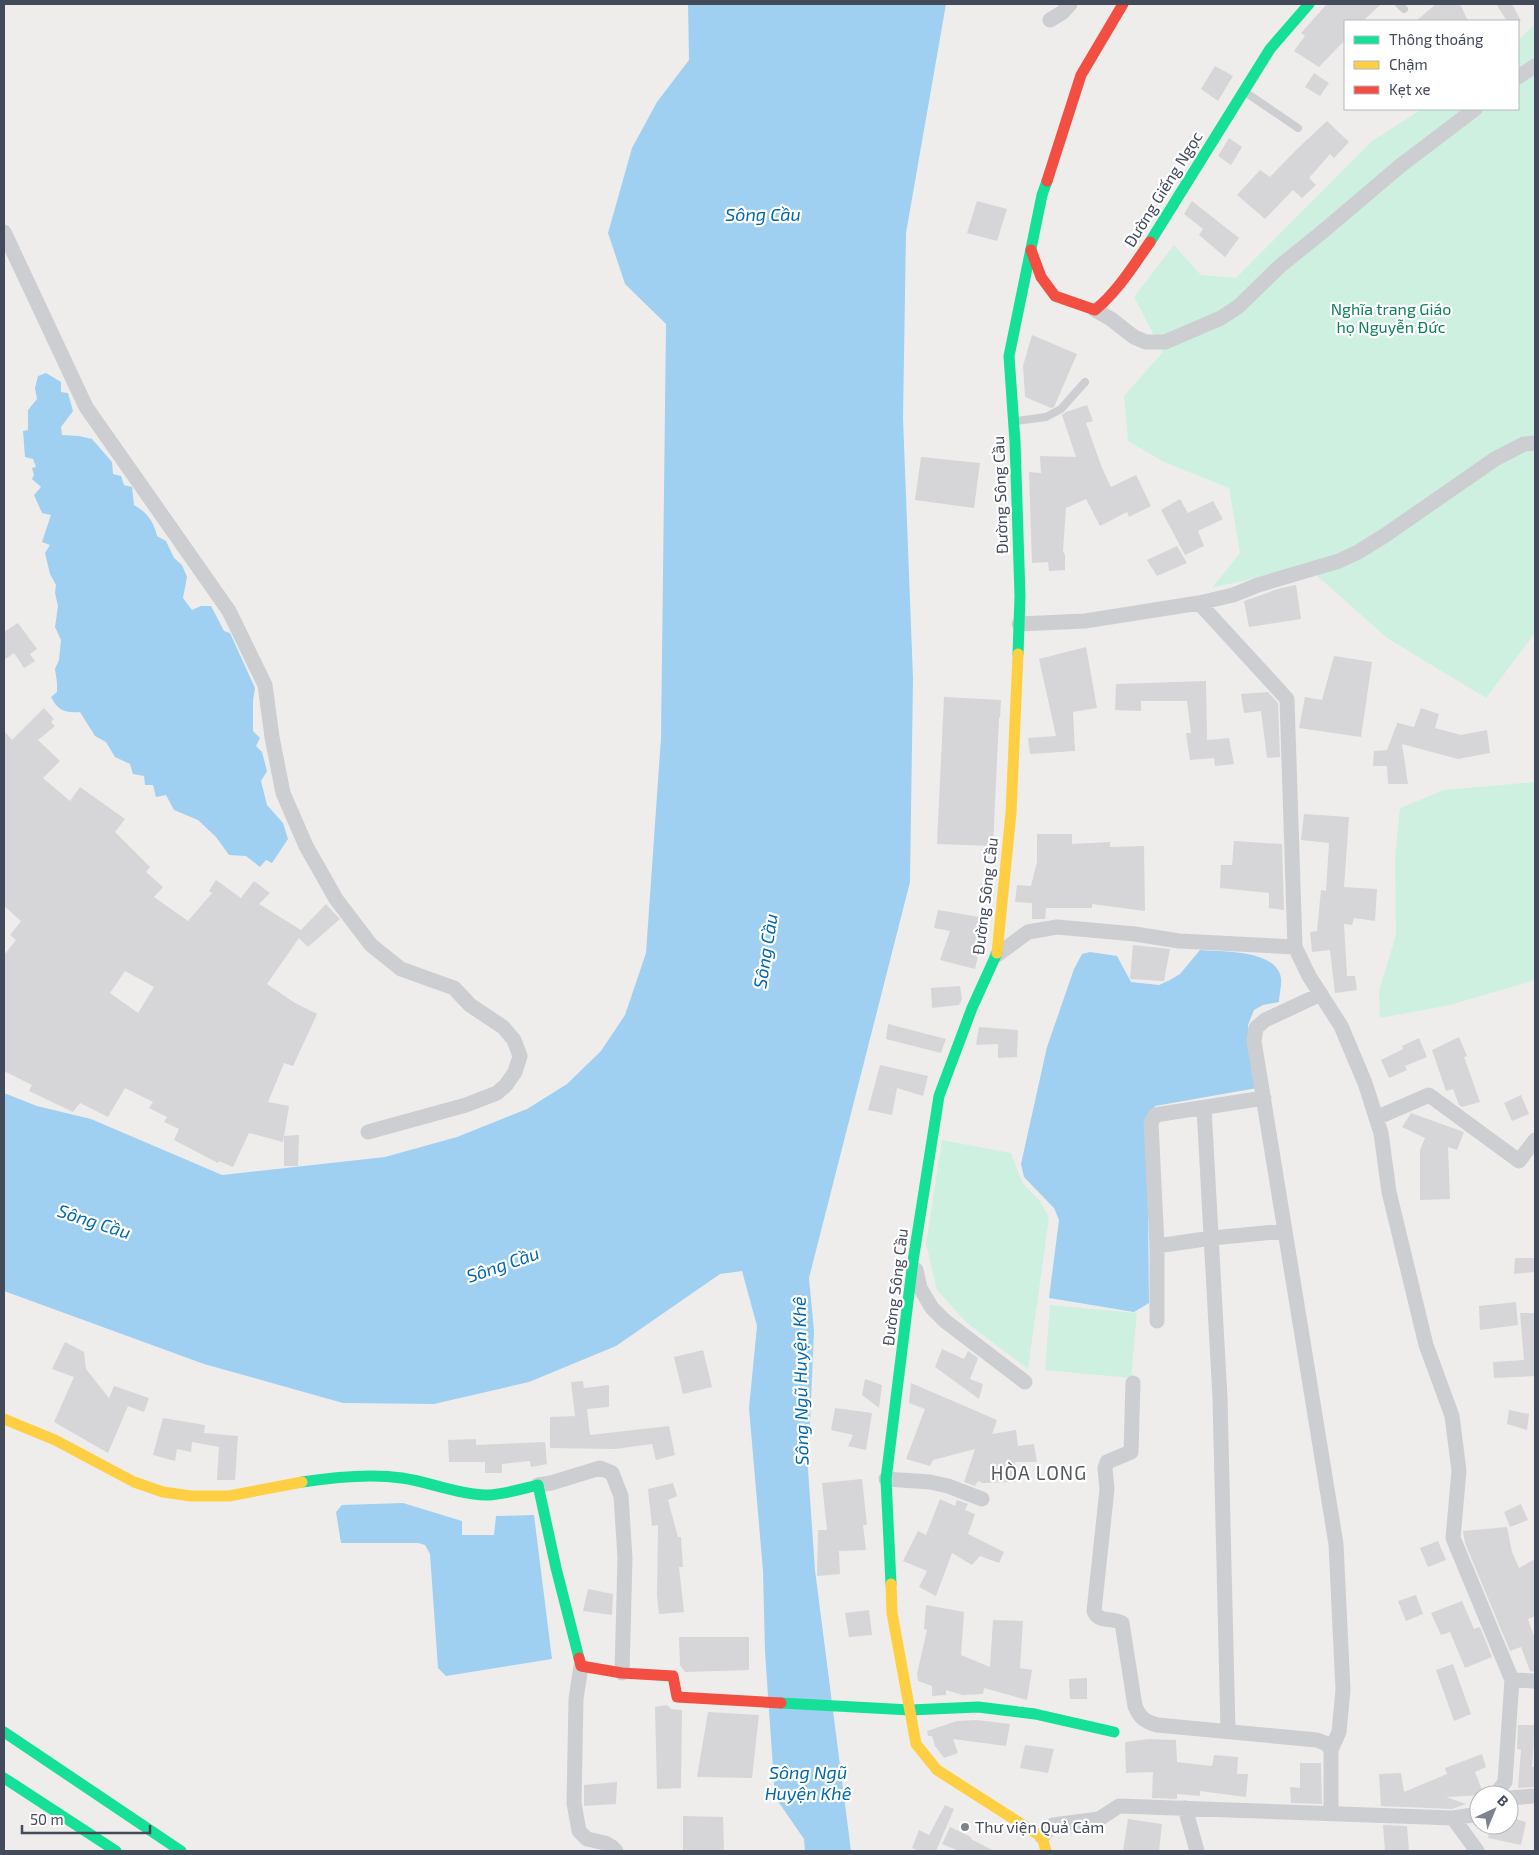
<svg xmlns="http://www.w3.org/2000/svg" width="1539" height="1855" font-family="'Exo 2',sans-serif">
<style>
.green{fill:#cef0e1}
.water{fill:#9fd0f1}
.building{fill:#d6d6d8;fill-rule:evenodd}
.lines{fill:none;stroke-linecap:round;stroke-linejoin:round}
.lane{stroke:#cdced2;stroke-width:8}
.street{stroke:#cdced2;stroke-width:15}
.fast{stroke:#16e098;stroke-width:11}
.slow{stroke:#ffcf43;stroke-width:11}
.jam{stroke:#f24e42;stroke-width:11}
.poi-dot{fill:#7f838d;stroke:#fff;stroke-width:2}
.labels{text-anchor:middle;stroke-width:4.5;stroke-linejoin:round;paint-order:stroke}
.street-label{font-size:16px;fill:#434a5a;stroke:#fff}
.park-label{font-size:16px;fill:#0f805e;stroke:#fff}
.poi-label{font-size:16px;fill:#434a5a;stroke:#fff;text-anchor:start}
.water-label{font-size:18px;font-style:italic;fill:#0168af;stroke:#fff}
.quarter-label{font-size:19px;letter-spacing:1px;fill:#585a61;stroke:#fff}
</style>
<rect width="100%" height="100%" fill="#eeedec"/>
<path class="green" d="M1535 24V633L1486 698 1387 638 1306 566 1212 588 1240 553 1229 488 1164 462 1128 441 1124 396 1163 352 1134 297 1174 245 1201 275 1236 278 1372 141 1422 109H1518V40Z
M1535 782V980L1450 1005 1380 1018 1379 991 1396 935 1395 857 1400 808 1444 790Z
M942 1140 1011 1153 1023 1184 1040 1201 1049 1218 1028 1369 967 1323 937 1290 926 1244Z
M1050 1305 1137 1313 1131 1378 1045 1370Z"/>
<path class="water" d="M688 4H946L906 233 903 418 913 678 910 882 809 1278 814 1331 808 1469 815 1570 851 1851H805L804 1839 775 1797 765 1652 763 1571 749 1408 757 1326 742 1271 720 1274 616 1346 529 1382 434 1404 343 1403 204 1364 4 1291V1093L37 1106 91 1119 222 1175 385 1157 457 1137 527 1109 567 1084 601 1051 625 1015 646 953 661 738 666 324 625 284 608 233 632 148 657 102 689 60Z
M46 373 61 382V392L68 393 73 411 61 427 62 435 79 436 92 439 112 462 113 474 121 476 124 485 132 487 134 505C147 512 154 522 157 536L166 541 174 558 182 565 187 577 183 598 192 610 201 606H211L224 631 230 633 255 688 253 701V731L260 738 256 746 262 752 267 771 261 781 267 805 283 823 288 839 272 863 266 860 260 867 246 856 229 855 216 837 198 820 174 810 166 795 156 797 153 785H145L144 776 133 774 130 764 115 757 106 742 95 736 80 712C65 713 58 711 51 697L57 692V683L55 669 59 660 61 640 55 627 58 606 55 593 56 585 50 574 45 553 50 545 42 542 51 515 42 513 34 495 41 487 32 479 34 475 32 468 36 467 33 459 25 457 23 431 28 430V410L37 399 35 388 38 376Z
M1200 950C1222 952 1276 949 1281 978 1282 985 1279 995 1279 1002L1263 1005 1254 1010 1248 1025 1257 1088 1155 1106 1147 1121 1149 1303 1134 1312 1049 1298 1059 1220 1054 1208 1024 1177 1021 1164 1047 1047 1074 969 1082 954 1090 952 1117 956 1131 982 1159 985 1170 980 1180 974Z
M403 1503 462 1521V1535H494L496 1516 534 1515 552 1659 446 1676 438 1668 430 1554 425 1545 418 1543H341L336 1512 342 1505Z"/>
<path class="building" d="M1327 4H1381L1363 21H1345V40L1319 67 1294 51 1305 36 1301 33Z
M1436 4H1460L1468 21H1416Z
M1496 4H1512L1521 21H1507Z
M1215 66 1233 76 1218 101 1201 89Z
M1314 73 1329 83 1320 96 1305 87Z
M1327 121 1349 142 1334 158 1330 154 1309 178 1316 185 1302 198 1293 190 1265 219 1237 195 1260 170 1270 177 1294 152Z
M1229 138 1242 147 1231 165 1218 156Z
M977 201 1007 209 997 241 967 233Z
M1192 201 1239 238 1225 257 1199 235 1203 229 1184 214Z
M1032 335 1077 354 1054 407 1051 408 1025 397 1023 366Z
M1087 405 1093 421 1086 423 1102 468 1111 487 1136 475 1151 506 1129 517 1127 512 1100 526 1086 499 1066 508 1063 551 1065 555V570L1049 571 1048 562 1032 563 1029 472 1041 473 1040 456 1076 457 1062 415 1066 412Z
M921 457 980 463 974 508 915 500Z
M1180 499 1188 513 1213 501 1223 519 1198 531 1204 546 1185 555 1161 510Z
M1177 546 1187 563 1157 576 1147 560Z
M1296 585 1301 619 1249 627 1244 601 1281 588Z
M18 623 37 649 30 654 35 661 24 668 14 653 4 660V632Z
M1086 647 1097 708 1073 712 1075 751 1030 754 1028 738 1056 736 1039 659Z
M1334 656 1372 662 1361 737 1299 728 1305 697 1322 700Z
M1206 681 1207 740 1229 738 1234 764 1215 766 1214 758 1190 760 1186 733H1191L1187 701H1141V711L1115 710 1116 684Z
M1268 692 1278 703 1280 757 1267 758 1261 711 1244 713 1241 694Z
M944 697 1001 700 1000 718H999L993 846 937 844Z
M44 708 54 719 51 722 55 726 38 740 60 761 43 778 70 801 80 787 125 819 115 832 150 867 146 872 163 887 154 897 188 921 212 893 209 891 216 880 241 898 254 881 270 893 259 904 301 930 326 904 340 919 308 947 299 938 267 984 295 1003 317 1014 293 1066 284 1063 268 1102 289 1106 283 1142 249 1133 233 1167 219 1161 218 1163 174 1140 179 1129 164 1122 167 1117 149 1108 153 1102 125 1088 108 1117 80 1103 73 1112 29 1091 32 1085 4 1071V955L16 940 10 935 21 921 4 906V731L12 740ZM125 971 154 987 138 1013 110 993Z
M1421 708 1439 714 1435 728 1461 735 1487 730 1490 753 1458 759 1402 744 1408 784H1388L1387 766H1373L1374 751 1387 750 1398 721V723L1414 727Z
M1304 814 1349 817 1344 887 1377 889 1375 921 1354 918 1352 925 1344 924 1347 976H1355L1357 990 1335 993 1330 950 1312 952 1310 932 1317 931 1321 890 1326 891 1329 843 1301 840Z
M1037 834H1072V844L1110 842V847L1144 846 1145 911 1092 904V908H1046L1045 919H1032V903L1015 902 1017 885 1031 886 1037 862Z
M1234 841 1282 844 1284 910 1269 908V893L1220 888 1221 865H1232Z
M938 910 985 918 982 940 975 969 940 960 950 931 934 928Z
M1133 945 1170 949 1164 981 1130 979Z
M960 986 962 999 959 1005 932 1008 931 988Z
M888 1024 946 1039 941 1053 886 1039Z
M979 1027 1018 1030 1017 1057 998 1058V1044L976 1045Z
M1459 1037 1467 1056 1464 1057 1480 1102 1462 1107 1459 1105 1453 1089 1446 1091 1432 1050Z
M1419 1038 1427 1057 1405 1066 1407 1070 1389 1078 1381 1060 1403 1049 1402 1046Z
M880 1065 928 1076 923 1096 897 1088 892 1115 868 1110Z
M1521 1095 1529 1114 1512 1121 1504 1103Z
M1411 1113 1464 1132 1457 1150 1448 1147 1450 1199 1420 1200V1150L1425 1138 1402 1127Z
M299 1135 298 1166H284V1136Z
M1515 1258H1535V1272L1514 1274Z
M1516 1302 1518 1325 1480 1330 1479 1306Z
M1520 1313H1535V1376L1494 1378 1493 1362 1524 1360Z
M65 1342 84 1352 86 1369 109 1398 114 1386 149 1398 144 1412 128 1406 108 1453 54 1422 74 1377 52 1369Z
M942 1349 964 1359 968 1351 978 1358 970 1379 983 1384 979 1399 935 1367Z
M703 1350 712 1387 683 1394 674 1357Z
M865 1379 882 1385 879 1408 862 1395Z
M583 1381 584 1388 609 1385V1407L587 1409 590 1435 669 1426 675 1455 656 1460 652 1444 615 1449 550 1448V1417L575 1416 571 1382Z
M911 1383 997 1420 992 1434 1016 1430 1018 1446 1034 1444 1037 1462H1015L1018 1482 983 1483 978 1481 975 1486 964 1482 975 1449 933 1460 930 1466 906 1459 925 1409 909 1403Z
M835 1408 872 1413 866 1450 848 1446 853 1435 831 1430Z
M1509 1410 1529 1414 1527 1430 1507 1424Z
M163 1418 205 1425 204 1433 238 1436 235 1480H217L219 1447 192 1442 191 1452 177 1449 175 1461 153 1455Z
M476 1439V1445L545 1442 547 1464 531 1467 530 1461 502 1464V1473H485V1462H449L448 1440Z
M862 1479 867 1525H863L866 1550 839 1551 840 1574 817 1576 818 1530H827L822 1483Z
M673 1483 677 1496 668 1500 678 1537H681L683 1567H679L684 1612 659 1614 657 1595 658 1525 652 1526 648 1489Z
M940 1499 955 1506 957 1500 968 1504 965 1510 975 1514 968 1534 1004 1552 999 1563 980 1556 972 1565 952 1553 936 1596 919 1587 927 1571 903 1561 918 1531 926 1535Z
M1521 1504 1528 1520 1510 1527 1504 1512Z
M1507 1527 1512 1552 1519 1568 1535 1559V1616L1528 1619 1535 1639V1672L1530 1671 1521 1647 1510 1651 1465 1543 1463 1531Z
M1438 1541 1446 1560 1428 1567 1420 1548Z
M588 1589 613 1594 612 1615 583 1611Z
M1416 1595 1423 1614 1406 1621 1398 1601Z
M1462 1601 1474 1629 1480 1627 1492 1657 1465 1668 1450 1632 1441 1635 1431 1613Z
M926 1605 964 1612 961 1655 990 1667 993 1620 1023 1621 1020 1668 1032 1670 1027 1700 984 1688 983 1694 962 1695 946 1690V1695L932 1696V1686L918 1681 917 1674 927 1630 924 1629Z
M869 1610 872 1635 849 1637 845 1613Z
M679 1637H749V1670L685 1672 680 1665Z
M1453 1664 1471 1714 1454 1721 1436 1670Z
M1087 1678V1699H1070L1069 1679Z
M667 1705 671 1709 682 1710 681 1788 657 1789 655 1707Z
M708 1712 759 1715 752 1778 697 1777Z
M977 1720 1010 1724 1006 1746 953 1739 958 1753 944 1758 935 1746 932 1736H928L927 1731 957 1721Z
M1518 1725H1535L1532 1767H1535V1787L1518 1788 1521 1750 1517 1749Z
M1149 1739 1176 1740 1177 1762 1212 1766 1214 1755 1238 1757 1237 1774H1248L1246 1797 1200 1791V1796L1177 1794V1799L1152 1798 1153 1772 1126 1773 1125 1742Z
M1025 1745 1054 1749 1048 1773 1020 1768Z
M1482 1754 1486 1767 1475 1772 1484 1795 1446 1797 1466 1804 1452 1809 1381 1806 1379 1774 1401 1773 1404 1792 1447 1774 1445 1768Z
M1300 1763H1321L1322 1804 1291 1803 1290 1787 1300 1788Z
M617 1782 616 1804 584 1806V1785Z
M945 1805 954 1809 936 1851H919L912 1848 919 1830 929 1835Z
M683 1816 723 1817 724 1851H683Z
M1509 1817 1526 1822 1521 1845 1488 1838 1490 1825H1509Z
M1128 1819 1162 1824 1159 1851H1123Z
M1383 1825 1407 1826 1409 1851H1385Z
M950 1827 971 1837V1839L994 1851H959L942 1844Z"/>
<g class="lines">
<path class="lane" d="M1399 4 1404 9
M1245 92 1298 128
M1016 421 1046 417 1061 409 1085 382"/>
<path class="street" d="M1050 20 1063 12 1070 4
M1518 77 1535 66
M4 232 86 407 229 611 265 685 272 737 283 793 306 846 336 899 371 945 401 969 454 988 470 1005 503 1027 514 1040 520 1056 515 1072 506 1085 497 1093 466 1105 368 1132
M1095 310 1111 319 1134 337 1146 342H1165L1221 318 1239 306 1280 266 1321 233 1400 166 1475 109
M1199 603 1287 699 1295 947
M1019 624 1085 621 1199 603 1233 595 1258 585 1339 561 1358 552 1384 536 1495 459 1524 444 1535 443
M997 955 1028 932 1057 927 1135 934 1179 941 1295 947 1309 976 1341 1026 1365 1083 1381 1133 1389 1192 1426 1345 1452 1416 1459 1471 1453 1538 1512 1680 1505 1782 1495 1795
M1321 994 1265 1020 1256 1028 1254 1041 1336 1544 1343 1690 1339 1732 1331 1750
M1204 1108 1220 1398 1228 1731
M1376 1118 1429 1095 1519 1161 1535 1140
M1157 1246 1212 1238 1285 1231
M916 1270 920 1288 932 1308 945 1321 1025 1382
M1157 1321V1246L1151 1123 1155 1115 1264 1098
M1133 1383 1131 1452 1107 1462 1105 1468 1107 1489 1094 1611C1099 1623 1112 1617 1122 1623L1135 1706C1140 1718 1144 1721 1157 1725L1317 1740 1327 1744 1331 1750V1814
M886 1479 930 1482 948 1486 982 1499
M538 1485 551 1483 600 1468 612 1473 621 1496 625 1558 622 1673
M581 1666 576 1699 574 1803 579 1831 587 1839 605 1843 612 1847 616 1851
M1512 1680 1535 1681
M1509 1798 1535 1796
M1185 1808 1197 1851
M1453 1818 1477 1851
M1042 1837 1053 1825 1099 1819 1119 1806 1453 1818 1479 1814"/>
<path class="fast" d="M1150 242 1270 49 1309 4
M1018 654 1020 596 1015 442 1009 356 1042 195 1047 181
M302 1482C334 1477 369 1473 402 1478 430 1482 456 1494 485 1495 503 1495 521 1489 538 1485L556 1568 579 1658
M891 1584 886 1479 913 1261 939 1096 972 1008 997 953
M781 1703 910 1710 978 1707 1035 1714 1114 1732
M4 1732 181 1851
M4 1778 116 1851"/>
<path class="slow" d="M997 953 1011 813 1018 654
M4 1419 55 1440 134 1482 163 1492 191 1496H229L302 1482
M891 1584 892 1613 916 1744 937 1770 1042 1837 1046 1851"/>
<path class="jam" d="M1047 181 1081 75 1123 4
M1031 250 1041 277 1055 296 1095 310C1118 291 1133 266 1150 242
M579 1658 581 1666 622 1673 673 1676 677 1697 781 1703"/>
</g>
<circle class="poi-dot" cx="965" cy="1827" r="5"/>
<g class="labels">
<g class="street-label">
<text transform="translate(1163 189) rotate(-58)" y="6">Đường Giếng Ngọc</text>
<text transform="translate(1000 495) rotate(-92)" y="6">Đường Sông Cầu</text>
<text transform="translate(985 896) rotate(-83)" y="6">Đường Sông Cầu</text>
<text transform="translate(895 1287) rotate(-83)" y="6">Đường Sông Cầu</text>
</g>
<g class="park-label">
<text x="1391" y="315">Nghĩa trang Giáo<tspan x="1391" dy="18">họ Nguyễn Đức</tspan></text>
</g>
<g class="poi-label">
<text x="975" y="1833">Thư viện Quả Cảm</text>
</g>
<g class="water-label">
<text x="763" y="221">Sông Cầu</text>
<text transform="translate(766 951) rotate(-81)" y="6">Sông Cầu</text>
<text transform="translate(94 1222) rotate(18)" y="6">Sông Cầu</text>
<text transform="translate(503 1265) rotate(-19)" y="6">Sông Cầu</text>
<text transform="translate(801 1381) rotate(-91)" y="6">Sông Ngũ Huyện Khê</text>
<text x="808" y="1779">Sông Ngũ<tspan x="808" dy="21">Huyện Khê</tspan></text>
</g>
<g class="quarter-label">
<text x="1039" y="1480">HÒA LONG</text>
</g>
</g>
<rect width="1539" height="1855" fill="none" stroke="#434a5a" stroke-width="10"/>
<rect x="1344" y="20" width="175" height="90" fill="#ffffff" stroke="#b4b7bd"/>
<rect x="1354" y="36" width="25" height="8" fill="#16e098" stroke="#b4b7bd"/>
<text x="1389" y="45" font-size="15" fill="#434a5a">Thông thoáng</text>
<rect x="1354" y="61" width="25" height="8" fill="#ffcf43" stroke="#b4b7bd"/>
<text x="1389" y="70" font-size="15" fill="#434a5a">Chậm</text>
<rect x="1354" y="86" width="25" height="8" fill="#f24e42" stroke="#b4b7bd"/>
<text x="1389" y="95" font-size="15" fill="#434a5a">Kẹt xe</text>
<g transform="translate(1494 1810) rotate(44)"><circle r="24" fill="#ffffff" stroke="#b4b7bd"/>
<path d="M0-4L9 19L0 12L-9 19Z" fill="#7f838d"/>
<text y="-8" font-size="14" font-weight="bold" text-anchor="middle" fill="#434a5a">B</text>
</g>
<path d="M22 1825v8h128v-8" fill="none" stroke="#434a5a" stroke-width="2.5"/>
<text x="30" y="1825" font-size="15" fill="#434a5a" stroke="#ffffff" stroke-width="4" paint-order="stroke">50 m</text>
</svg>
